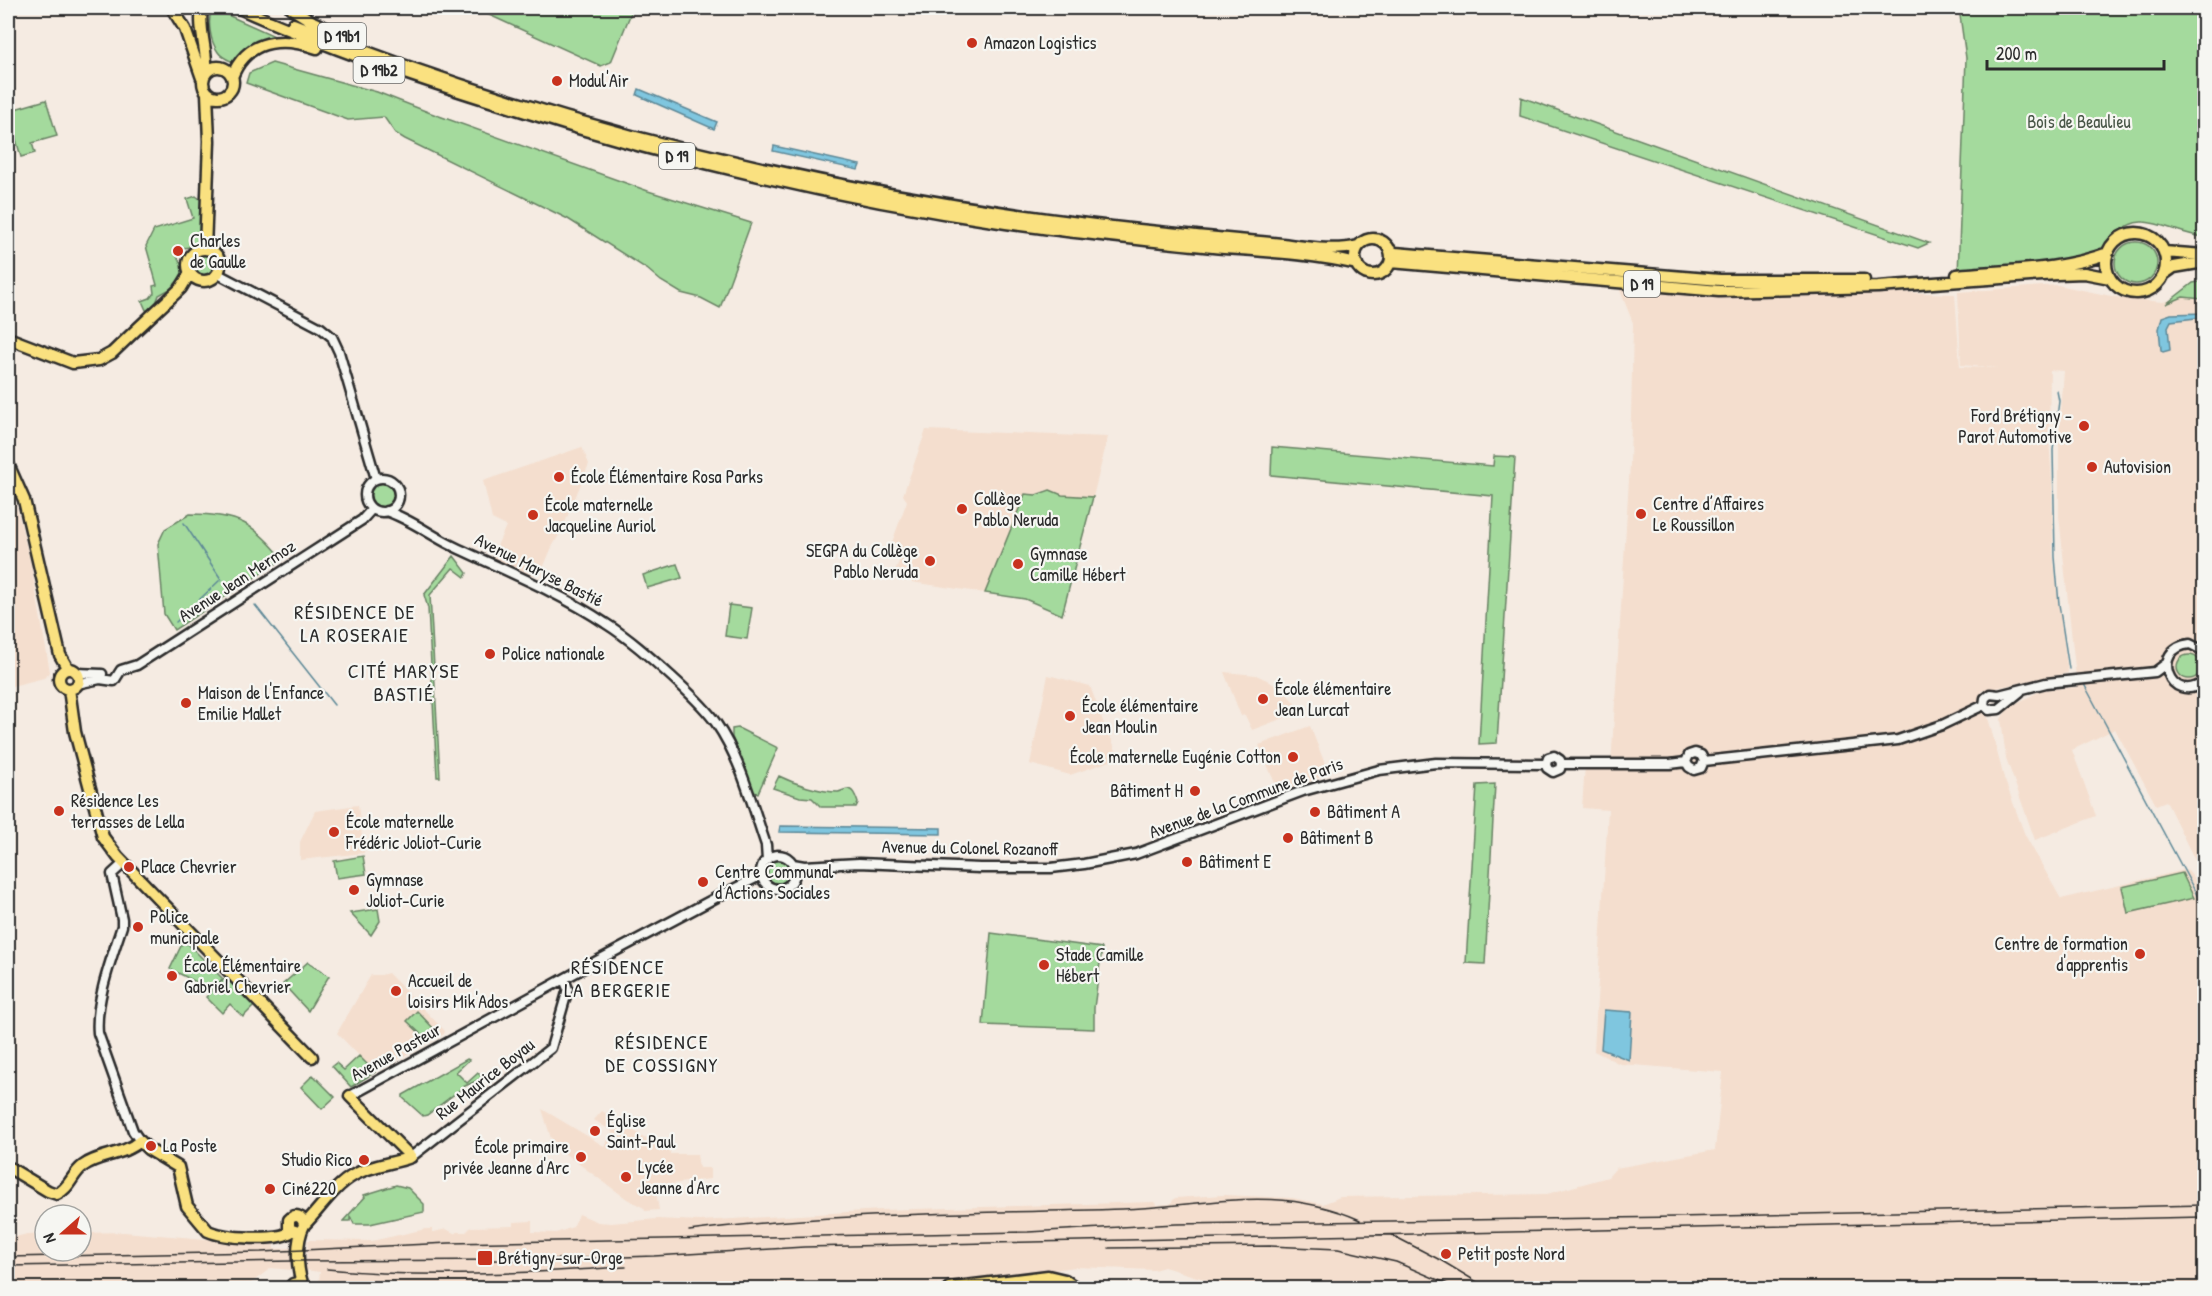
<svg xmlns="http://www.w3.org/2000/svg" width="2212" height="1296" font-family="'Patrick Hand',sans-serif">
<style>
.built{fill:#f4dece}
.green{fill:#a4da9d;stroke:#688264;stroke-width:1.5}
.water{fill:#7fc6df;stroke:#5d8897;stroke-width:1.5}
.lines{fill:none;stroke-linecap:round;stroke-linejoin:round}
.stream{stroke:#5d8897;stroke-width:1.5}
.minor-casing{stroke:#2b2b2b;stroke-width:13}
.major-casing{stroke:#2b2b2b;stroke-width:15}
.minor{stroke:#f6f6f2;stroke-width:8}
.major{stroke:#fae180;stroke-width:10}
.rail{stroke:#2b2b2b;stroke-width:1.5}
.poi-dot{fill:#c8321e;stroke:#f6f6f2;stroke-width:2}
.labels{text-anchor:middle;stroke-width:4.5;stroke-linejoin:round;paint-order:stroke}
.shield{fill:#f6f6f2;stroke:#686867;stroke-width:1.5}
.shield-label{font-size:16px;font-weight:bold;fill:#2b2b2b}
.poi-label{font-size:18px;fill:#2b2b2b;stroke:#f6f6f2;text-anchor:start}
.park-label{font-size:18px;fill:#495748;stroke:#f6f6f2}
.street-label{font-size:18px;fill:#2b2b2b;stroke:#f6f6f2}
.neighbourhood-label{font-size:20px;letter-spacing:1.5px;fill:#2b2b2b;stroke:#f6f6f2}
</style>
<rect width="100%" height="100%" fill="#f5ebe2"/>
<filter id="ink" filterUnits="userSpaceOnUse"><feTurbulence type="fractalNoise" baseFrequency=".0167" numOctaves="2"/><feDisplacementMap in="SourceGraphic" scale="12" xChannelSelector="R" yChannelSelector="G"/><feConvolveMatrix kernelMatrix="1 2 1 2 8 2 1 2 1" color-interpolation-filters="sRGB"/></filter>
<g filter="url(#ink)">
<path class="built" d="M1617 283 1955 294 1960 367 1999 368 1961 365 1958 292 2058 285 2121 298 2163 302 2204 292V879L2166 801 2156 805 2115 729 2072 750 2096 816 2035 840 2006 758 2001 719 2008 708 2042 690 2077 687 2059 516V440L2064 371 2050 370 2049 439 2052 482 2053 554 2068 673 1981 691 2004 778 2025 835 2061 899 2184 870 2188 871 2204 890V1288H1234L1164 1267 1154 1270 1076 1267 903 1288H351L348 1285 319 1281 320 1272 305 1270 308 1240 372 1241 426 1229H432V1232H434L446 1229 456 1234V1232H466L471 1227 514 1226V1222L532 1221V1232L556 1233 573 1227 579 1214 598 1222 611 1223 657 1219 700 1221 881 1210 1154 1202 1157 1205 1170 1204 1175 1198 1224 1195 1292 1198 1323 1204 1340 1197 1547 1194 1608 1177 1616 1168 1715 1150 1723 1072 1620 1064 1594 1051 1608 810 1582 808 1585 765H1611L1630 464 1633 323Z
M926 430 1108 437 1093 497 1062 495 1047 490 1036 495 1025 494 985 593 898 580 893 574 901 558 898 551 891 545 907 501 903 495Z
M582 447 589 464 562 530 552 547 541 573 532 575 492 557 506 526 492 519 483 481Z
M15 501 31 564 50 672 44 678 8 687V503Z
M1224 672 1256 675 1267 680 1286 693 1299 708 1297 713 1252 730 1245 715 1241 716Z
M1048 675 1090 686 1105 727 1107 728 1119 758 1070 775 1030 764Z
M1310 726 1327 769 1324 770 1326 775 1279 793 1259 745Z
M358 805 364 853 300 860V842L315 811Z
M388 973 445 1031 444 1034 375 1072 337 1033 371 975H381Z
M542 1109 604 1146 613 1132 594 1120 602 1111 639 1134 641 1137 669 1139 670 1154H697L699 1168H710V1179L655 1186 659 1210 645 1211 644 1208 627 1199 553 1145Z
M124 1232 241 1242 273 1240 274 1249 291 1248V1270L271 1268 251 1283 163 1288H8V1239L27 1234 45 1233V1251H81V1233Z"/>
<path class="green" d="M212 8 279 38 235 63C229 60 222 58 218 52 210 41 207 21 212 8Z
M474 8H633L611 62 601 66Z
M1959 8H2204V237C2184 235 2162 223 2144 222 2124 220 2105 244 2096 258L1958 275 1966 58Z
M272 63 377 92 428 112 648 191 751 223 720 308 701 298 681 293 661 281 647 269 568 219 405 139 395 133 384 117 348 120 246 83 249 73Z
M1521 97 1929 243 1918 248 1520 116Z
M46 100 57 136 32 143 35 153 21 157 8 111Z
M196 196 201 200 199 240C194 248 185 248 177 248L175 252 182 266V276L170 289 159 295 156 303 149 310H146L142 301 150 298 154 293 153 286 157 285 146 246 154 230 193 218 187 199Z
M2115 263a21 21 0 1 1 42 0a21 21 0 1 1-42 0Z
M193 265a12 12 0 1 1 24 0a12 12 0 1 1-24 0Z
M2204 281V296L2202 299 2183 297 2166 304 2193 283Z
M1272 447 1493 466 1494 456 1515 457 1497 743 1479 744 1493 496 1271 475Z
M370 495a12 12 0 1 1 24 0a12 12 0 1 1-24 0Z
M1050 490 1062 495 1093 497 1062 615 1025 599 985 593 1025 494 1036 495Z
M190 514C238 514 254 523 283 559L174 630 164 614 158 544 165 529Z
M454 556 467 573 465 577 453 568 430 595 440 777H437L428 608 424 595Z
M677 564 682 578 647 588 643 575Z
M729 605 752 608 747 639 725 636Z
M2177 667a12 12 0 1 1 24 0a12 12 0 1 1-24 0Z
M738 728 778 748 758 793 753 792 732 737V729Z
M779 776C795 784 820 792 838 792 840 792 845 789 847 789 854 789 856 798 858 803L856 807H821L812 798 800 797 773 788Z
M1495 784 1485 964 1466 963 1477 785Z
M363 856 366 874 337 878 334 861Z
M766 871a12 12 0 1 1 24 0a12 12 0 1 1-24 0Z
M2182 873 2194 898 2128 913 2122 887Z
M378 909 380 921 371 935 350 913Z
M991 933 1102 948 1094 1008V1029L983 1025Z
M182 944H188L223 979 212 990 170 969Z
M308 962 329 976 308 1011 283 984Z
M227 977 254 1006 243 1017 230 1004 222 1013 206 997Z
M417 1011 436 1031 427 1040 407 1021Z
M359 1056 375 1072 351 1087 332 1066 336 1063 344 1070Z
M467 1059 469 1060 456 1072 467 1083 478 1073 483 1078 465 1086 427 1115 423 1116 403 1098V1095Z
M313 1075 335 1097 322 1109 301 1087Z
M396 1185 408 1188 424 1204V1212L370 1224H354L350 1216V1221H343L365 1197 364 1195Z"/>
<path class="water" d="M639 89 717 122 714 129 637 95Z
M774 146 860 165 858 170 773 151Z
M2204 313V317L2171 321 2168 327 2170 350 2163 352 2161 350 2159 329 2162 317 2171 314Z
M780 826 941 828V834L779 832Z
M1604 1010 1632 1012 1629 1060 1601 1049Z"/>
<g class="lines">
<path class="stream" d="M2057 391 2059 401 2053 450 2055 557 2059 604 2069 669
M255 605 334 705
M176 622 221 579 184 523
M2084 684 2204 908"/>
<defs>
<path id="minor" d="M218 274 321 328 332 337 339 352 376 479
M365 495a17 17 0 1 1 34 0a17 17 0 1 1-34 0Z
M386 511C410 519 429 534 451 545 503 570 557 591 605 623 629 638 651 658 672 677 688 692 704 706 716 723 741 759 752 805 766 845L767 860
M2204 651 2190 644C2149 648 2169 707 2204 682
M77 673 102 674
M77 684 100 679 114 681 121 670 137 665 362 520 372 509
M1984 705 1985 698 1990 694 1999 695 2046 683 2155 672 2167 663
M1984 705 1989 710 1999 709 2020 692
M1704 761 1898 740 1942 725 1984 705
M1686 762 1689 767 1694 770 1701 768 1704 761
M1686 762 1689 755 1695 753 1701 755 1704 761
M1546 764 1547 768 1553 772 1560 769 1561 764
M1546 764 1548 758 1554 756 1560 760 1561 764
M1561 764H1670L1686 762
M761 872a17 17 0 1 1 34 0a17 17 0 1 1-34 0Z
M124 863 112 874 122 919V926C112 957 95 1001 98 1033L133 1131 140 1141
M793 864 804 866 859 863 980 868H1051L1084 864 1136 854 1303 791 1379 770 1436 763 1546 764
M350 1096 593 963 721 895 754 879 762 872
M411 1157 551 1048 568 989 564 979"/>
<path id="major" d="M172 8 185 29 202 78
M202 8C198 30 208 50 206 72
M239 8C325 47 410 76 500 104 665 157 834 198 1006 223 1075 233 1144 240 1213 247 1261 251 1310 253 1357 264
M291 8 313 22 343 36
M293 24C576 136 875 205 1178 234 1213 238 1247 241 1282 244 1307 247 1334 252 1358 246
M203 82a15 15 0 1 1 30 0a15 15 0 1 1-30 0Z
M232 77C247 38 283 37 317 48
M2106 263a30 30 0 1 1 60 0a30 30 0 1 1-60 0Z
M1355 257a18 18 0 1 1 36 0a18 18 0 1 1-36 0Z
M188 265a16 16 0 1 1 32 0a16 16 0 1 1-32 0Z
M205 249 209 141 207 93
M1390 250 1395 253 1441 257 1720 280H1864
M2164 252 2204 255
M1391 262 1719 291 1878 287 2057 274 2084 273 2110 278
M2164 274 2174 267 2204 262
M1957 275C2006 270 2061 271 2108 253
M8 338 73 363 99 360 112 353 136 330 181 288 190 273
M8 464 24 500 60 655 68 669
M59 679a10 10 0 1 1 20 0a10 10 0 1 1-20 0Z
M69 689 75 732 103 837 118 857 312 1057
M8 1167 48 1191 57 1194C70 1188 72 1174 83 1166 98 1154 123 1156 140 1141L148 1149 178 1167 187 1206 208 1231C224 1238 279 1242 292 1231
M298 1232 289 1229V1220C295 1213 303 1216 304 1225
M303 1285C296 1268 296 1241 304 1225 320 1209 334 1186 354 1175 371 1165 392 1164 411 1157L350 1096
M290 1288 293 1284 298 1283 305 1288
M949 1288 1048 1276 1065 1280 1076 1288"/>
</defs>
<use href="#minor" class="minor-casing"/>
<use href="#major" class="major-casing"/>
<use href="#minor" class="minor"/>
<use href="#major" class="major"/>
<path class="rail" d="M689 1231C833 1212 977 1214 1122 1209 1208 1206 1276 1183 1360 1220
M1392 1235 1442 1261 1487 1288
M1109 1248 1270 1246 1338 1249 1396 1262 1457 1288
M8 1257 261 1252 449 1243 1028 1232 1176 1224 1677 1217 2204 1205
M8 1266 293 1261 531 1260 654 1256 804 1247 2204 1217
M327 1269C426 1279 527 1273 626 1267"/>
</g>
</g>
<g class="poi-dot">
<circle cx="972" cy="43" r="6"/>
<circle cx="557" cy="81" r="6"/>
<circle cx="178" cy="251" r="6"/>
<circle cx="2084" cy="426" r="6"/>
<circle cx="2092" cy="467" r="6"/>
<circle cx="559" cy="477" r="6"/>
<circle cx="962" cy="509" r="6"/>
<circle cx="1641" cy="514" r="6"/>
<circle cx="533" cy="515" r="6"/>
<circle cx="930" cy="561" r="6"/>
<circle cx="1018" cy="564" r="6"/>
<circle cx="490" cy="654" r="6"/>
<circle cx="1263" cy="699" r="6"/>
<circle cx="186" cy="703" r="6"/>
<circle cx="1070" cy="716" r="6"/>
<circle cx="1293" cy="757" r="6"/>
<circle cx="1195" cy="791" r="6"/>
<circle cx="59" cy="811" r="6"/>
<circle cx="1315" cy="812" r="6"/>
<circle cx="334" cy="832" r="6"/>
<circle cx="1288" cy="838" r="6"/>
<circle cx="1187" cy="862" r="6"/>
<circle cx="129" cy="867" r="6"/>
<circle cx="703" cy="882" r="6"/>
<circle cx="354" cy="890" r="6"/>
<circle cx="138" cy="927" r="6"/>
<circle cx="2140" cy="954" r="6"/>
<circle cx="1044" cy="965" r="6"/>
<circle cx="172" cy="976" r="6"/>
<circle cx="396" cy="991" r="6"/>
<circle cx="595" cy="1131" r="6"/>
<circle cx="151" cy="1146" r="6"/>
<circle cx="581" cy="1157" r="6"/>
<circle cx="364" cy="1160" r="6"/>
<circle cx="626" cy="1177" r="6"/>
<circle cx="270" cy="1189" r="6"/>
<circle cx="1446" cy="1254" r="6"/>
<rect x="477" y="1250" width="16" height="16" rx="3"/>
</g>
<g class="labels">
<g class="shield">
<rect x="318" y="23" width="48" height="26" rx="4.5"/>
<rect x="353.5" y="57" width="51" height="26" rx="4.5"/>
<rect x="659" y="143" width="36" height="26" rx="4.5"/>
<rect x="1624" y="271" width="36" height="26" rx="4.5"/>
</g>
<g class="shield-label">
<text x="342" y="42">D 19b1</text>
<text x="379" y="76">D 19b2</text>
<text x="677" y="162">D 19</text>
<text x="1642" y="290">D 19</text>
</g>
<g class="poi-label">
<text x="984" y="49">Amazon Logistics</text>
<text x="569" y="87">Modul'Air</text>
<text x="190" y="247">Charles<tspan x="190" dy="21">de Gaulle</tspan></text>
<text x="2072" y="422" text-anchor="end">Ford Brétigny -<tspan x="2072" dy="21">Parot Automotive</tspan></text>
<text x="2104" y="473">Autovision</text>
<text x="571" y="483">École Élémentaire Rosa Parks</text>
<text x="974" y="505">Collège<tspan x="974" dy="21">Pablo Neruda</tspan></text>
<text x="1653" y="510">Centre d’Affaires<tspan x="1653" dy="21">Le Roussillon</tspan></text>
<text x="545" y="511">École maternelle<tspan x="545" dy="21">Jacqueline Auriol</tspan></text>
<text x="918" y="557" text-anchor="end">SEGPA du Collège<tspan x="918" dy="21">Pablo Neruda</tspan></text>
<text x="1030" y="560">Gymnase<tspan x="1030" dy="21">Camille Hébert</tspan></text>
<text x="502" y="660">Police nationale</text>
<text x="1275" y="695">École élémentaire<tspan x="1275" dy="21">Jean Lurcat</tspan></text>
<text x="198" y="699">Maison de l'Enfance<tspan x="198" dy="21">Emilie Mallet</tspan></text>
<text x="1082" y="712">École élémentaire<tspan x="1082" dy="21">Jean Moulin</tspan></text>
<text x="1281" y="763" text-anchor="end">École maternelle Eugénie Cotton</text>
<text x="1183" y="797" text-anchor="end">Bâtiment H</text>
<text x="71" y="807">Résidence Les<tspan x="71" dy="21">terrasses de Lella</tspan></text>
<text x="1327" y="818">Bâtiment A</text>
<text x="346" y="828">École maternelle<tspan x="346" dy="21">Frédéric Joliot-Curie</tspan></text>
<text x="1300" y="844">Bâtiment B</text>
<text x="1199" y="868">Bâtiment E</text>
<text x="141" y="873">Place Chevrier</text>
<text x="715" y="878">Centre Communal<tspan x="715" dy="21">d'Actions Sociales</tspan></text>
<text x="366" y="886">Gymnase<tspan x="366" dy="21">Joliot-Curie</tspan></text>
<text x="150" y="923">Police<tspan x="150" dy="21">municipale</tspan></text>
<text x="2128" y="950" text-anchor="end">Centre de formation<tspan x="2128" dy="21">d'apprentis</tspan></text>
<text x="1056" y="961">Stade Camille<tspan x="1056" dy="21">Hébert</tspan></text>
<text x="184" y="972">École Élémentaire<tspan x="184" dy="21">Gabriel Chevrier</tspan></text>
<text x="408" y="987">Accueil de<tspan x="408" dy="21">loisirs Mik'Ados</tspan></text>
<text x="607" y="1127">Église<tspan x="607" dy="21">Saint-Paul</tspan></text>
<text x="163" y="1152">La Poste</text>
<text x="569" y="1153" text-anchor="end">École primaire<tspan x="569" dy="21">privée Jeanne d'Arc</tspan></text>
<text x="352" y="1166" text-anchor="end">Studio Rico</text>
<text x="638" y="1173">Lycée<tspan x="638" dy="21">Jeanne d'Arc</tspan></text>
<text x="282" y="1195">Ciné220</text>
<text x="1458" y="1260">Petit poste Nord</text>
<text x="498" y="1264">Brétigny-sur-Orge</text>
</g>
<g class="park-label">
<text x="2079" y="128">Bois de Beaulieu</text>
</g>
<g class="street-label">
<text transform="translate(539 570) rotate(27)" y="6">Avenue Maryse Bastié</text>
<text transform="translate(237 581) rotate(-33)" y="6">Avenue Jean Mermoz</text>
<text transform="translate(1246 798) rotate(-20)" y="6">Avenue de la Commune de Paris</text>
<text transform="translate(970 848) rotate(1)" y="6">Avenue du Colonel Rozanoff</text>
<text transform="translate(396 1052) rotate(-29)" y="6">Avenue Pasteur</text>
<text transform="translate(485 1079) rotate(-38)" y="6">Rue Maurice Boyau</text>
</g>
<g class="neighbourhood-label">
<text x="355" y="619">RÉSIDENCE DE<tspan x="355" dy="23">LA ROSERAIE</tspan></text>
<text x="404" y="678">CITÉ MARYSE<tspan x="404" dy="23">BASTIÉ</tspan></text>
<text x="618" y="974">RÉSIDENCE<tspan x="618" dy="23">LA BERGERIE</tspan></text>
<text x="662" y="1049">RÉSIDENCE<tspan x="662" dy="23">DE COSSIGNY</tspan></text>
</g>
</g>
<rect width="2212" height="1296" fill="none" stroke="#f6f6f2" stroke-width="30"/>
<rect x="15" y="15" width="2182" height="1266" fill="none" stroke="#2b2b2b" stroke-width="2" filter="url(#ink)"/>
<g transform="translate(63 1233) rotate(249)"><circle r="28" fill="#f6f6f2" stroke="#a5a5a2" stroke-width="1.5"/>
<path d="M0-4.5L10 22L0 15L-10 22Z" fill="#c8321e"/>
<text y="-9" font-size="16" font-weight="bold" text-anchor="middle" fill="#2b2b2b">N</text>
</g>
<path d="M1987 60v9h177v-9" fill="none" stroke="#2b2b2b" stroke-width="3"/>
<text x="1996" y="60" font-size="18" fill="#2b2b2b" stroke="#f6f6f2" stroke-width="4.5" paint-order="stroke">200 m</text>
</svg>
